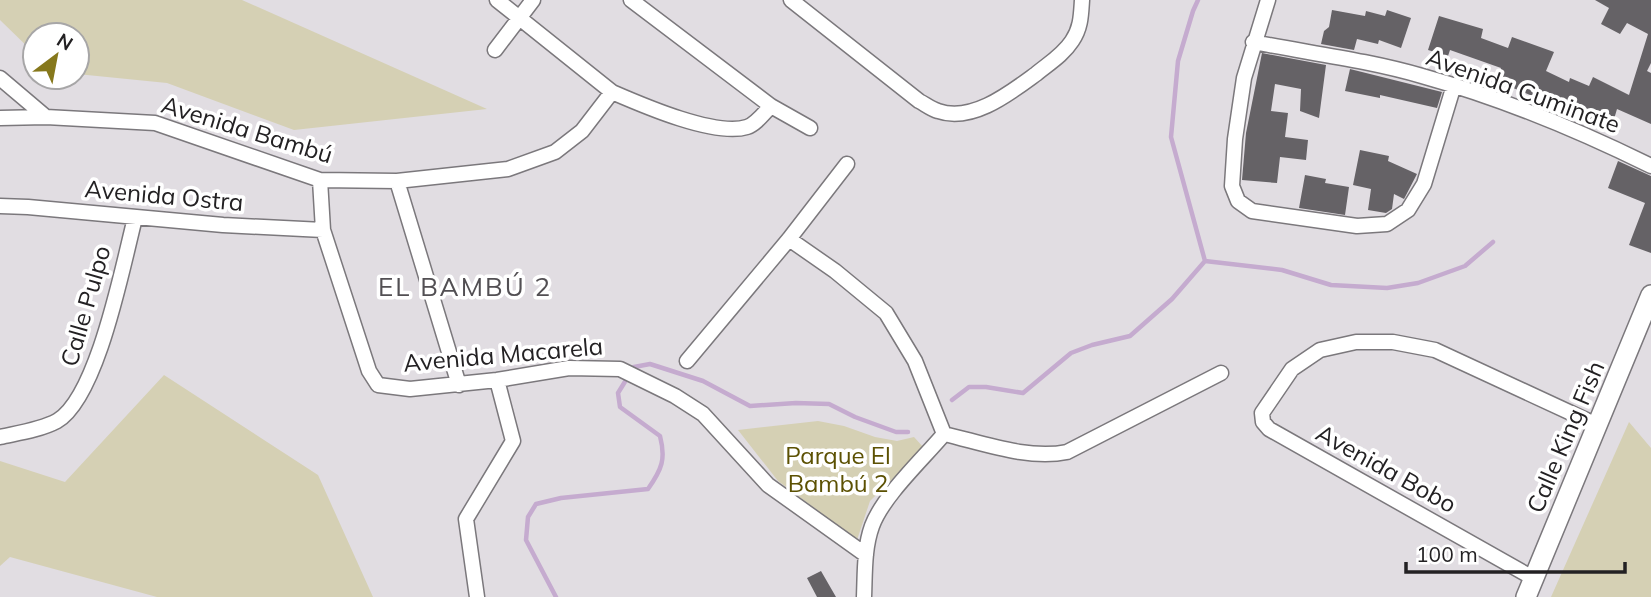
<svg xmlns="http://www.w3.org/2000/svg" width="1651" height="597" font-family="Mulish,sans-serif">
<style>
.green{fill:#d5d0b4}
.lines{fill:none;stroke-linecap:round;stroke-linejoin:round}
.stream{stroke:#c5abcf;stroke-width:4.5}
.building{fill:#656266}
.street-casing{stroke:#7b787c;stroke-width:17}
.secondary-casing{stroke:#7b787c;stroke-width:22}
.street{stroke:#fff;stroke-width:14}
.secondary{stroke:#fff;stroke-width:19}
.labels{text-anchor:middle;stroke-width:7;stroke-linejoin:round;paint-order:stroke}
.street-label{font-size:24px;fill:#232123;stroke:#fff}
.park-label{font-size:24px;fill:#5c5103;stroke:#fff}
.neighbourhood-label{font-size:26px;letter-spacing:2px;fill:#524f53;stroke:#fff}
</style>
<rect width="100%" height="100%" fill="#e1dde2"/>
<path class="green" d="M0 0H242L487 109 294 130 167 83 77 74V35H35V54L0 20Z
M164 375 318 475 373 597H157L10 557 0 566V461L65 482Z
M818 421 844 426 875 437 897 441 914 437 924 448 870 501 857 540 778 481 738 430Z
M1629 422 1651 448V597H1551Z"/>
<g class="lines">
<path class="stream" d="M1198 0 1193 11 1178 61 1171 137 1205 261
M1205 261 1282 270 1331 285 1387 288 1418 283 1465 266 1493 242
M952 400 969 387H986L1023 393 1071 353 1092 345 1130 336 1172 299 1205 261
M556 597 526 540 528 517 536 504 561 498 648 489C662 469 666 459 660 436L620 407 618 393 634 367 650 364 703 381 750 406 796 403 829 404 855 417 896 432H908"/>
</g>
<path class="building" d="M1595 0H1651V63L1647 71 1651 73V124L1617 109 1612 126 1596 124 1536 95 1535 97 1496 81 1501 68 1450 50 1448 56 1428 50 1439 16 1483 29 1481 38 1508 48 1512 37 1554 52 1546 71 1569 82 1570 78 1589 86 1593 77 1629 95 1648 34 1627 23 1620 34 1601 24 1609 8Z
M1332 10 1365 16 1366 11 1385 16 1387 10 1411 18 1401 48 1379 40 1378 44 1357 39 1354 50 1321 44 1324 31 1329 27Z
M1262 53 1326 65 1319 118 1300 111 1301 89 1275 84 1271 111 1288 113 1285 137 1308 140 1306 160 1280 157 1277 183 1242 180 1246 133Z
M1350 69 1442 92 1437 108 1380 95V98L1345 91Z
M1360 150 1389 156 1388 161 1417 174 1404 199 1394 194 1392 209 1386 213 1368 210 1371 189 1353 185Z
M1618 161 1651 176V253L1629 245 1645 203 1608 188Z
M1305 175 1326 179 1325 183 1349 187 1345 215 1299 208Z
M821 571 836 597H817L807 578Z"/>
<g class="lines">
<defs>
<path id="street" d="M497 0 612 92
M631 0 771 106 810 128
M791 0 919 101C925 104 931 109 938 111 972 123 1010 93 1036 74 1048 64 1063 55 1072 41 1081 28 1081 15 1082 0
M1268 0 1244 78 1235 139 1232 186 1238 201 1252 211 1357 226 1387 224 1408 210 1424 184 1454 85
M1253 42C1309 53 1367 60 1422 76 1501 98 1578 130 1651 166
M495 50 533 0
M0 78 46 117
M0 118 46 117 155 123 320 180 397 181 508 169 555 152 582 131 612 92C642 105 715 137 747 127 756 124 764 113 771 106
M320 180 323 230 369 371 378 385 410 389 497 380 569 368 620 369 675 396 703 414 768 485 866 555
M397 181 459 385
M0 206 28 207 223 225 323 230
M789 239 835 271 886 313 915 361 944 434
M687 361 789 239 847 164
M0 437C18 433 40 430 57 421 98 397 123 264 135 218
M1533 578 1269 429 1263 422 1262 413 1292 369 1320 350 1356 342H1393L1435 350 1597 425
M477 597 466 519 513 441 497 380
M864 597C865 573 864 548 872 526 883 496 923 459 944 434 983 443 1028 460 1067 452L1221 373"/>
<path id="secondary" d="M1526 597 1651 295"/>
</defs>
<use href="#street" class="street-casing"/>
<use href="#secondary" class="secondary-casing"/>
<use href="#street" class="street"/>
<use href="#secondary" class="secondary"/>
</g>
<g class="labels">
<g class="street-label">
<text transform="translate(1523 91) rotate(20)" y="8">Avenida Cuminate</text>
<text transform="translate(247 130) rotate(17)" y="8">Avenida Bambú</text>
<text transform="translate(164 196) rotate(5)" y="8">Avenida Ostra</text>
<text transform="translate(86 306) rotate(-74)" y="8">Calle Pulpo</text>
<text transform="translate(503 355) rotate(-5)" y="8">Avenida Macarela</text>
<text transform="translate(1566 437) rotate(-67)" y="8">Calle King Fish</text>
<text transform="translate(1386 469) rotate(29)" y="8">Avenida Bobo</text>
</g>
<g class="park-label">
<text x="838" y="464">Parque El<tspan x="838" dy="28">Bambú 2</tspan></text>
</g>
<g class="neighbourhood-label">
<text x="465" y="296">EL BAMBÚ 2</text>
</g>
</g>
<g transform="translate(56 56) rotate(32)"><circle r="33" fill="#ffffff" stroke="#a7a6a7" stroke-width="2"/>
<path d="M0-5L12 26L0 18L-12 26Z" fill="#86781c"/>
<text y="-10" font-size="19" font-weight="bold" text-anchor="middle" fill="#232123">N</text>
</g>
<path d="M1406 562v10h219v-10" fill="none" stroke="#232123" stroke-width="3.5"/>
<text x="1416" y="562" font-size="21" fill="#232123" stroke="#ffffff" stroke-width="5" paint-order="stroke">100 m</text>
</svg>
